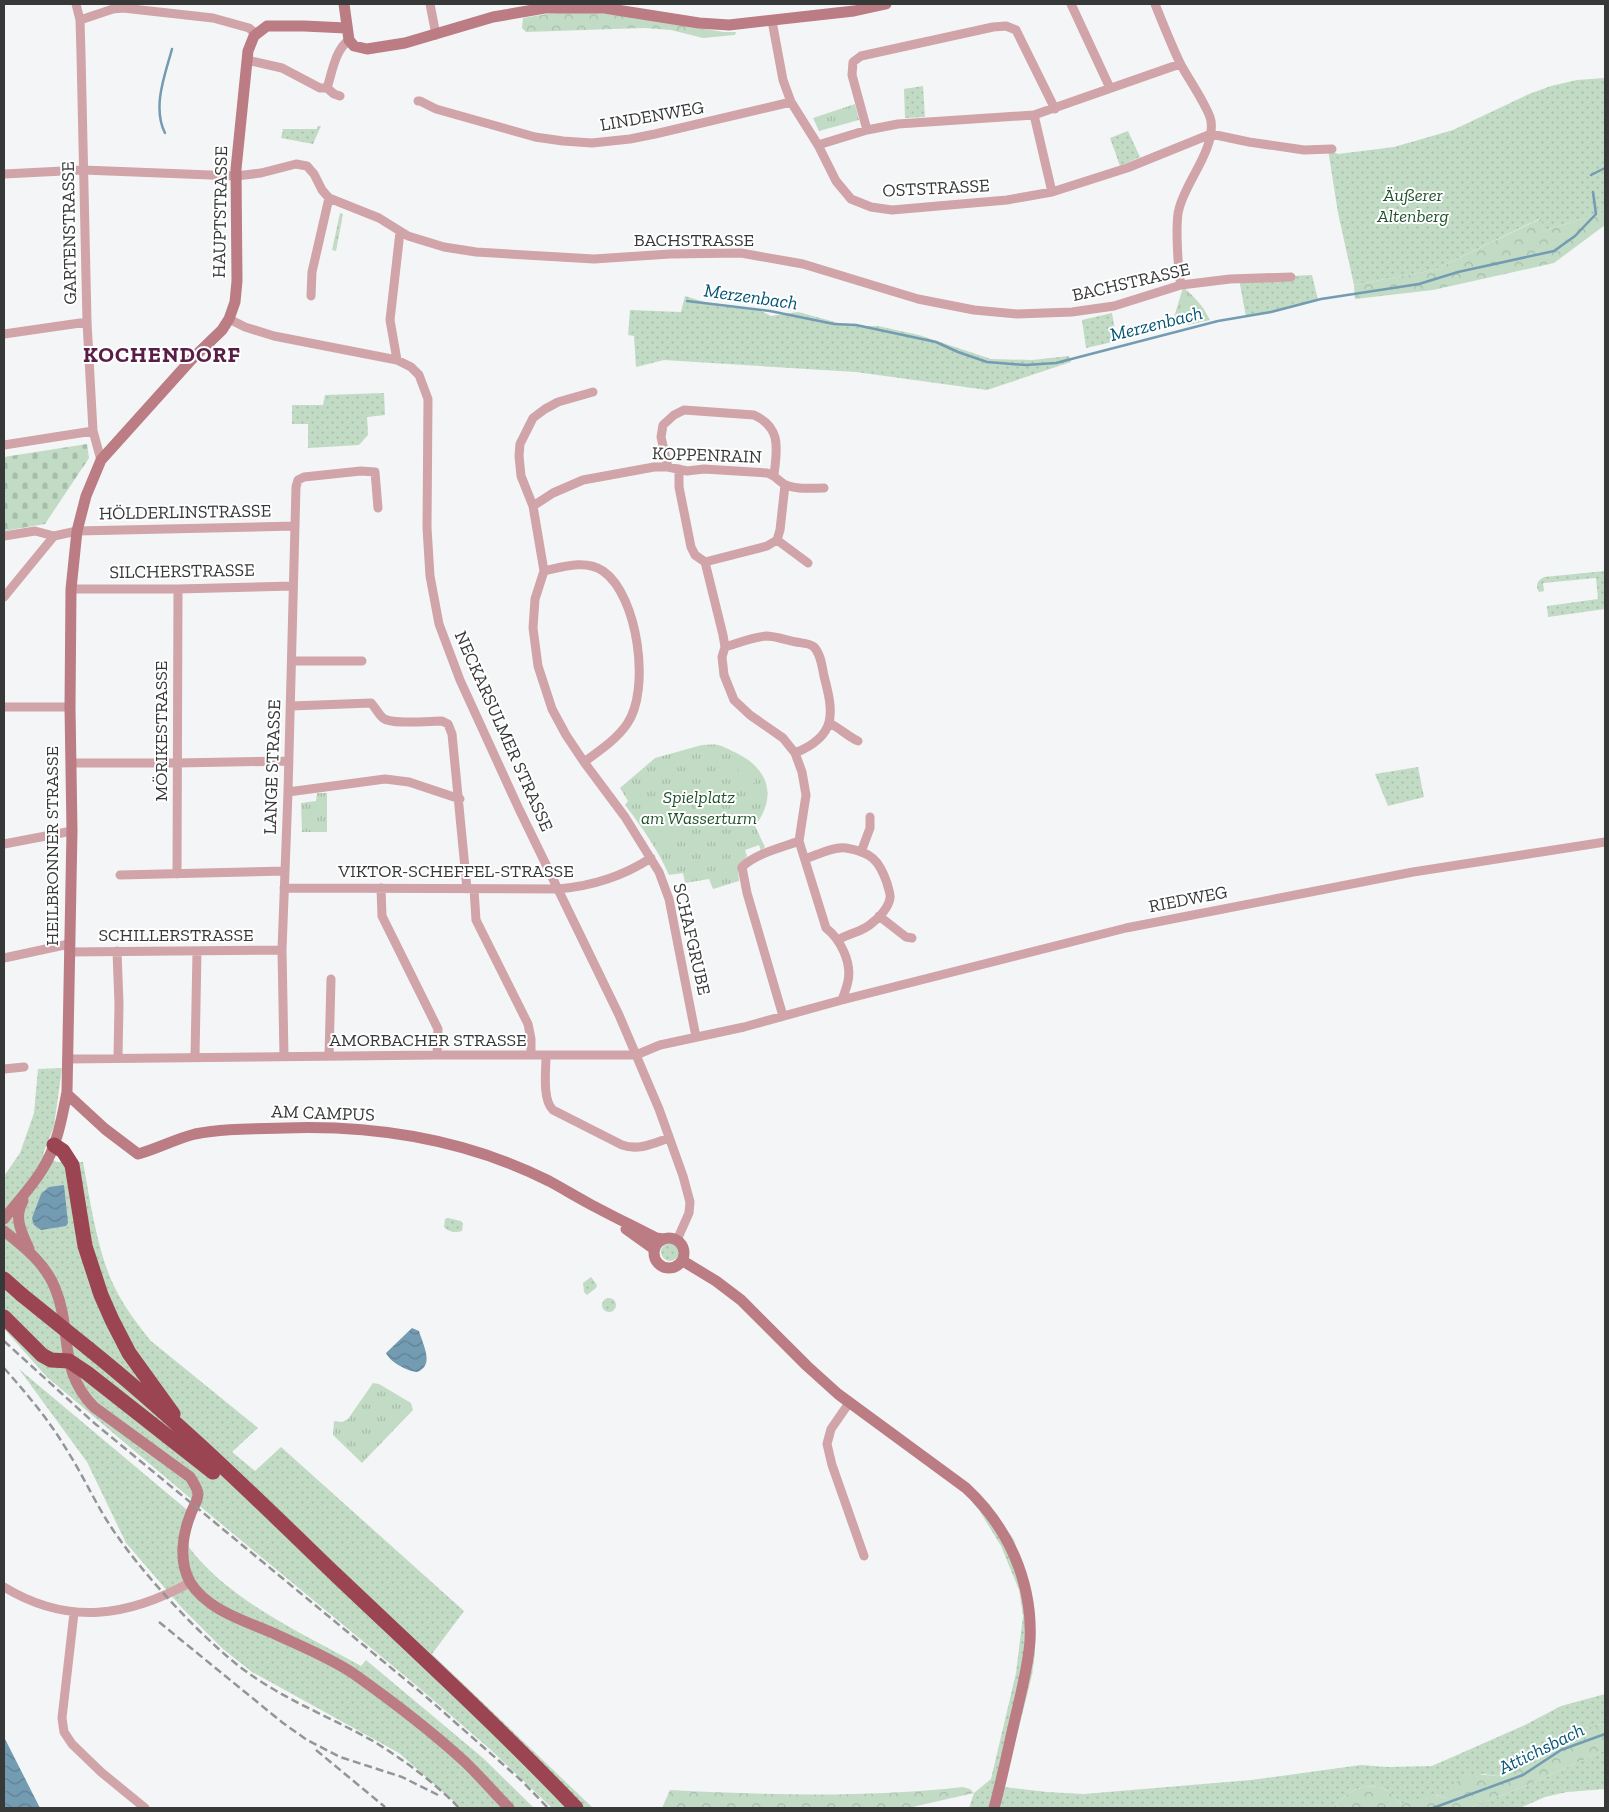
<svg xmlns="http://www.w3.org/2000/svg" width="1609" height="1812" font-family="'Zilla Slab',serif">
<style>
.grass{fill:url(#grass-dots)}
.forest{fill:url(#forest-crowns)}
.cemetery{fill:url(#cemetery-stones)}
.park{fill:url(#park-tufts)}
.pitch{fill:#c2dbc5}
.water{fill:url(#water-waves)}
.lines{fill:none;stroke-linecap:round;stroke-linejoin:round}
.stream{stroke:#739cb3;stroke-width:2.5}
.street{stroke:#d0a4a8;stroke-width:9}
.secondary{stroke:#bb7c83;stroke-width:11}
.highway{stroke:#9b4552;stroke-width:15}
.rail{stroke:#949596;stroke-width:2.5;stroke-dasharray:8 4;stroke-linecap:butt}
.highway-bridge{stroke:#9b4552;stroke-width:15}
.labels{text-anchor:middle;stroke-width:4;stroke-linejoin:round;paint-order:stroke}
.street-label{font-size:18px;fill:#373838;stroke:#fff}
.park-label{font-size:18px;font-style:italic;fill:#1f532b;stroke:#fff}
.water-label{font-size:19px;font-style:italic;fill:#065576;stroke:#fff}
.district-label{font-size:22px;font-weight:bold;letter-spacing:1px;fill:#581e46;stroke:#fff}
</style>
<defs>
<pattern id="grass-dots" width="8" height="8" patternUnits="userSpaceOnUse" patternTransform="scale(1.25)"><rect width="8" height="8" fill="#c2dbc5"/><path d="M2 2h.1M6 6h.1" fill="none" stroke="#a7bdaa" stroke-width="1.8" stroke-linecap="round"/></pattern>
<pattern id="forest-crowns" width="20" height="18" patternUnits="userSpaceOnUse" patternTransform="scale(1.25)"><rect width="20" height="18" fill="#c2dbc5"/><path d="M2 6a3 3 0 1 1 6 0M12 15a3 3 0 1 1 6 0" fill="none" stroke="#a7bdaa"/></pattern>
<pattern id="cemetery-stones" width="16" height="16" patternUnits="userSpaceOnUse" patternTransform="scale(1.25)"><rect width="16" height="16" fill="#c2dbc5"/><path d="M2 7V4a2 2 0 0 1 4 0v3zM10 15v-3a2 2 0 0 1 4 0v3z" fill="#a7bdaa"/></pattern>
<pattern id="park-tufts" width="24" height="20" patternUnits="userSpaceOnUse" patternTransform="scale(1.25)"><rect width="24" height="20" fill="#c2dbc5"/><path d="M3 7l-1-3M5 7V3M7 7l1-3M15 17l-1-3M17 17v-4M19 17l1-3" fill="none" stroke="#a7bdaa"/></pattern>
<pattern id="water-waves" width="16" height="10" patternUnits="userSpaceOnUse" patternTransform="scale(1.25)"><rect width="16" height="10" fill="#739cb3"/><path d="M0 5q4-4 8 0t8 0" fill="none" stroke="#5f8093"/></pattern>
</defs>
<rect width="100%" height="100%" fill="#f4f5f6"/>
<path class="grass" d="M1605 78V212L1543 231 1541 218 1434 270 1354 285 1338 213 1328 149 1338 154 1394 147 1453 130 1529 94 1551 86 1577 80Z
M923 86 925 117 905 118 904 89Z
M318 126H321L313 144 281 138 283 130 282 129H317Z
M1128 131 1140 157 1120 166 1110 138Z
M340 213 343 214 336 251 332 250Z
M1312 275 1318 300 1271 312 1246 317 1239 279Z
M685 296 718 306 757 309 771 316 798 312 850 326H878L919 335 991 359 1032 360 1069 356 1071 362 987 390 856 372 664 360 636 367 634 336 628 335 630 310 681 312Z
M1112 313 1117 341 1086 348 1082 320Z
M384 393 385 415 367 417 368 435 359 445 308 448V424H292V405H323L325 395Z
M1605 571V609L1548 617 1547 606 1598 599 1596 578 1543 583 1544 591 1539 592C1535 585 1537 581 1544 577Z
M1418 767 1424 797 1388 806 1375 774Z
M62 1068 54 1126 43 1154 57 1162H83C90 1200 98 1256 116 1290 125 1308 138 1325 151 1341L258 1428 232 1452 255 1471 281 1447 464 1611 432 1654 593 1808H552L491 1750 417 1686 190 1498 47 1377 4 1329V1176L20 1153 34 1113 38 1069Z
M448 1218 461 1221 463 1224 462 1231C456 1233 448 1232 444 1227L445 1219Z
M661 1252a9 9 0 1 1 18 0a9 9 0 1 1-18 0Z
M591 1277 597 1285 596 1288 587 1295 584 1292 583 1283Z
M602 1305a7 7 0 1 1 14 0a7 7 0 1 1-14 0Z
M19 1369 192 1514 188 1546C230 1602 301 1632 361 1666L366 1660 483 1758 534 1808H461L399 1753 252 1672 223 1649 183 1609 126 1543 87 1462Z
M970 1490 989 1504 1014 1540 1025 1573 1035 1631V1654L1032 1675 1004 1787 1047 1792 1084 1794 1251 1780 1361 1765 1387 1767 1432 1766 1525 1725 1561 1706 1605 1694V1723L1576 1730 1498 1776 1483 1774 1459 1781 1451 1794 1446 1798 1437 1795 1403 1804C1397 1801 1394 1795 1388 1791 1367 1779 1346 1792 1333 1808H969L974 1793 991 1779 1016 1673 1023 1616 1019 1590 1001 1546 979 1510 973 1503Z
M1605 1750V1789L1567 1792 1545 1797 1520 1808H1469L1528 1785Z"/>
<path class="forest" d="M582 11 630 17 724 32H736L735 35 703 38 671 30 644 28 526 32 522 28 523 18 547 14Z
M1605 212V225L1554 263 1433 290 1355 299 1354 285 1434 270 1542 218 1543 231Z
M1605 1723V1750L1528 1785 1469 1808H1333C1346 1792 1367 1779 1388 1791 1394 1795 1397 1801 1403 1804L1432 1794 1446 1798C1452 1793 1453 1786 1458 1781 1468 1772 1487 1775 1498 1776L1558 1738 1576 1730Z
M963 1787 970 1789 974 1793 908 1808H662L670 1790C768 1795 865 1798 963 1787Z"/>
<path class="cemetery" d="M87 444 89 458 45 524 4 531V457Z"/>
<path class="park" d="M855 104 859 120 819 131 813 118Z
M1183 287C1195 297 1203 306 1210 320L1188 325 1187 318 1173 321Z
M702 745C707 745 713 744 718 745 723 746 728 749 732 751 767 766 779 794 755 826L765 847 761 851 759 845 745 850 747 856 738 869 739 881 713 889 709 879 685 883 683 873 669 875C658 850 642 827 625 805L628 801 620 788 655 758Z
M317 793H327V832H302L301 803 316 801Z
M373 1383 379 1384 411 1403 413 1410 362 1463 333 1435 334 1421 342 1422 348 1419Z"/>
<path class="pitch" d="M739 762C749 765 754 771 756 781L755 783C744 784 741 775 736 766Z
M667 797 681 835 661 843 646 805Z"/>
<path class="water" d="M64 1185 68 1223 66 1226 41 1230 34 1225 32 1218 41 1194 49 1187Z
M412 1328 419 1331C423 1345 435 1365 417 1372 407 1371 390 1362 386 1353Z
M4 1737 40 1808H4Z"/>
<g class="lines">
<path class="stream" d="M165 133C152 107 165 75 172 49
M1591 175 1605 168
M687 301 770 311 834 324 856 325 936 342 958 352 987 362 1026 365 1056 363 1218 321 1271 312 1321 299 1419 284 1458 272 1554 251 1575 236 1596 214 1593 192
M1433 1808 1523 1775 1561 1750 1605 1734"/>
<path class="street" d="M76 4 80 20 81 54 87 322 93 431 101 460
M121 4 123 8 213 18 249 28 256 34
M430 4 436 35
M1071 4 1110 88
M1155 4C1163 24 1171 44 1180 63 1187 77 1209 108 1211 121 1215 150 1186 181 1179 209 1175 222 1178 271 1181 285
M80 20 113 9 123 8
M772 21 783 80 791 102 818 145 836 181 851 199 871 207 892 210 1007 200 1052 192 1127 168 1211 134 1249 142 1304 150 1332 149
M247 60 282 68 320 88H327
M327 88C332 73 335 50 349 40
M327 88 334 94 340 96
M418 101H420L436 109 535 137 563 141 592 143 630 139 655 134 791 102
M1034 115 1052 192
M867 130 852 75 853 62 861 56 993 27 1006 26 1016 30 1055 109
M818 145 867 130 898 124 1034 115 1180 64
M4 174 83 170 236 176 261 173 296 164 307 166 314 174 322 190 329 198 379 218 408 236 444 247 476 252 594 259 670 254 741 253 803 264 918 299 974 310 1017 314 1072 312 1114 306 1181 285 1230 279 1291 277
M311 296 312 272 329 198
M229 319 245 327 274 336 397 360 411 367 419 375 428 399 427 528 430 576 439 624 460 680 519 809 619 1015 659 1109 683 1176 690 1202 689 1213 677 1240
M4 334 87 322
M397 360 390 320 400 232
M593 392 558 402 545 409 533 418 520 444 519 456 521 476 533 506 544 571 535 599 533 628 538 666 552 709 566 735 584 762 625 817 659 872 669 899 696 1037
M4 445 93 431
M668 467 661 437 663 425 674 415 684 410 754 415C782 428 777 449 774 475
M679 469V487L691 547 695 555 705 562 723 635 725 647 722 657 724 675 734 700 750 715 783 738 795 753 802 772 806 795 799 841 826 928C840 939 852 962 848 981 847 987 844 994 842 1000
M533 506 553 493 583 480 654 467H668L687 471 704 469 767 473C774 475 778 480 784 484 794 490 812 488 824 488
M4 536 35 531 54 536
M777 540 808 563
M705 562 767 546 777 540 780 530 785 485
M544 571C562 567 586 559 603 571 638 595 651 690 627 724 616 740 599 751 584 762
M71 589H178L293 586
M4 597 54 536 77 531 295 526
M725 647C738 643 753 637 766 636 775 636 786 640 796 642 801 643 810 643 814 647 821 654 822 667 824 676 834 714 837 736 795 753
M292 661H362
M291 706 371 703C375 707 379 715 383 718 391 725 430 721 442 721L448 724 452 734 467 889
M4 707H70
M829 723C840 728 847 736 858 741
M71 763H177L289 761
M288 792 385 779 409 782 460 799
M4 844 72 831
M861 852 870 828V817
M805 859C817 855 834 846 846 848 871 852 879 860 887 883 888 888 891 894 890 898 889 907 879 918 872 923 863 932 849 933 838 940
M177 874 178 589
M120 875 285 871
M284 888 558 889C593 886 622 877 651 858
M381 888 382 916 438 1029 437 1055
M474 889 476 920 528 1024 531 1039V1055
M879 916 906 937 912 938
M117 951 119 1004 118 1057
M69 952 282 950
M4 958 69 944
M783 1016 747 893 742 867C757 853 781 848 799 841
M284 1056 282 950 288 792 296 487 298 480 304 477 361 471 375 472 378 508
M329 1056 331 979
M546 1056C546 1070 542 1100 553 1110L622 1145C639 1151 654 1143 669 1138
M195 1057 197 951
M67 1059 437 1055H636L660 1045 744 1027 842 1000 1126 928 1413 872 1605 842
M4 1069 24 1067
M849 1403 831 1429 827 1444 832 1465 864 1556
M4 1587C68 1626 128 1617 191 1582
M74 1613 62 1718 64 1732 72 1744 101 1772 145 1808"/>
<path class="secondary" d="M344 4 349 40 354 46 367 49 405 43 493 17 545 8H604L699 23 729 25 854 11 886 4
M67 1094 105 1129 138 1154C157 1149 175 1139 195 1134 224 1128 255 1129 285 1128 375 1125 467 1140 549 1181 562 1188 575 1196 588 1203 610 1215 633 1226 656 1238L664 1239
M23 1201C13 1218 22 1233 29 1249
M4 1219C16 1203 31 1188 42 1170 57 1147 62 1118 67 1092L72 831 70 707 71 589 77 531 86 496 101 460 191 360 222 330 229 319 235 302 237 281 236 169 248 51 254 36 267 26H304L346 28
M626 1229 654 1249
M4 1231C24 1247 45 1263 55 1288 73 1331 57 1370 94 1407L190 1477C193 1482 198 1489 198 1494 198 1501 192 1509 190 1516 182 1536 179 1562 190 1582 207 1610 245 1621 273 1633 300 1646 329 1657 354 1674 392 1701 430 1730 464 1761 480 1776 494 1793 509 1808
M654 1253a15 15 0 1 1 30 0a15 15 0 1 1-30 0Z
M683 1261 716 1281 741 1300 807 1366 838 1394 966 1488C1008 1527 1033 1582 1030 1641 1028 1667 1021 1693 1015 1719 1008 1749 1002 1779 994 1808"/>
<path class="highway" d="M54 1145 63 1151 72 1165 85 1246 101 1295 112 1320 129 1353 173 1414
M4 1279 22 1295
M4 1317 42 1355 51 1360 69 1361 87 1373 213 1472
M89 1349C176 1419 257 1499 337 1576 418 1653 500 1728 576 1808"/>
<path class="rail" d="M4 1341 93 1422 424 1695 522 1781 548 1808
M4 1368C27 1394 50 1421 68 1452 84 1477 96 1505 113 1530 141 1571 184 1618 221 1651 268 1694 319 1711 373 1741 404 1760 434 1782 459 1808
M159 1622 283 1723 307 1740 340 1757 402 1777 438 1795
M316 1750 385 1807"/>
<path class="highway-bridge" d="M22 1295 89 1349"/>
</g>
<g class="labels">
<g class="street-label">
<text transform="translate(652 116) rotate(-10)" y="6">LINDENWEG</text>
<text transform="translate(936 188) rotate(-3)" y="6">OSTSTRASSE</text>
<text transform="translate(220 212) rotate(-89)" y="6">HAUPTSTRASSE</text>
<text transform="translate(69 233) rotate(-91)" y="6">GARTENSTRASSE</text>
<text x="694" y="246">BACHSTRASSE</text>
<text transform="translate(1131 282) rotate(-13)" y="6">BACHSTRASSE</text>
<text transform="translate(707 455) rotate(2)" y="6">KOPPENRAIN</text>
<text transform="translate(185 512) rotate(-1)" y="6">HÖLDERLINSTRASSE</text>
<text transform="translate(182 571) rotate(-1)" y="6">SILCHERSTRASSE</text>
<text transform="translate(161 731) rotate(-90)" y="6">MÖRIKESTRASSE</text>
<text transform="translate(504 731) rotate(66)" y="6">NECKARSULMER STRASSE</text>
<text transform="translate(272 767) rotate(-88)" y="6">LANGE STRASSE</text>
<text transform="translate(52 846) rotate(-90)" y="6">HEILBRONNER STRASSE</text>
<text x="456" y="877">VIKTOR-SCHEFFEL-STRASSE</text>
<text transform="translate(1188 899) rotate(-11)" y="6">RIEDWEG</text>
<text x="176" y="941">SCHILLERSTRASSE</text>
<text transform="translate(692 939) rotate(77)" y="6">SCHAFGRUBE</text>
<text x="428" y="1046">AMORBACHER STRASSE</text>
<text transform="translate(323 1113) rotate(2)" y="6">AM CAMPUS</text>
</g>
<g class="park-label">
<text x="1413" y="201">Äußerer<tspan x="1413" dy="21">Altenberg</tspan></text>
<text x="699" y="803">Spielplatz<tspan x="699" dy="21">am Wasserturm</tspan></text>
</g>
<g class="water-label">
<text transform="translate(751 296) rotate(8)" y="7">Merzenbach</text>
<text transform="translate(1156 323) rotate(-14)" y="7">Merzenbach</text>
<text transform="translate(1541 1748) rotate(-26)" y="7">Attichsbach</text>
</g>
<g class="district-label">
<text x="162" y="362">KOCHENDORF</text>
</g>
</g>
<rect width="1609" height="1812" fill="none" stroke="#373838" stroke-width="10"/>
</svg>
